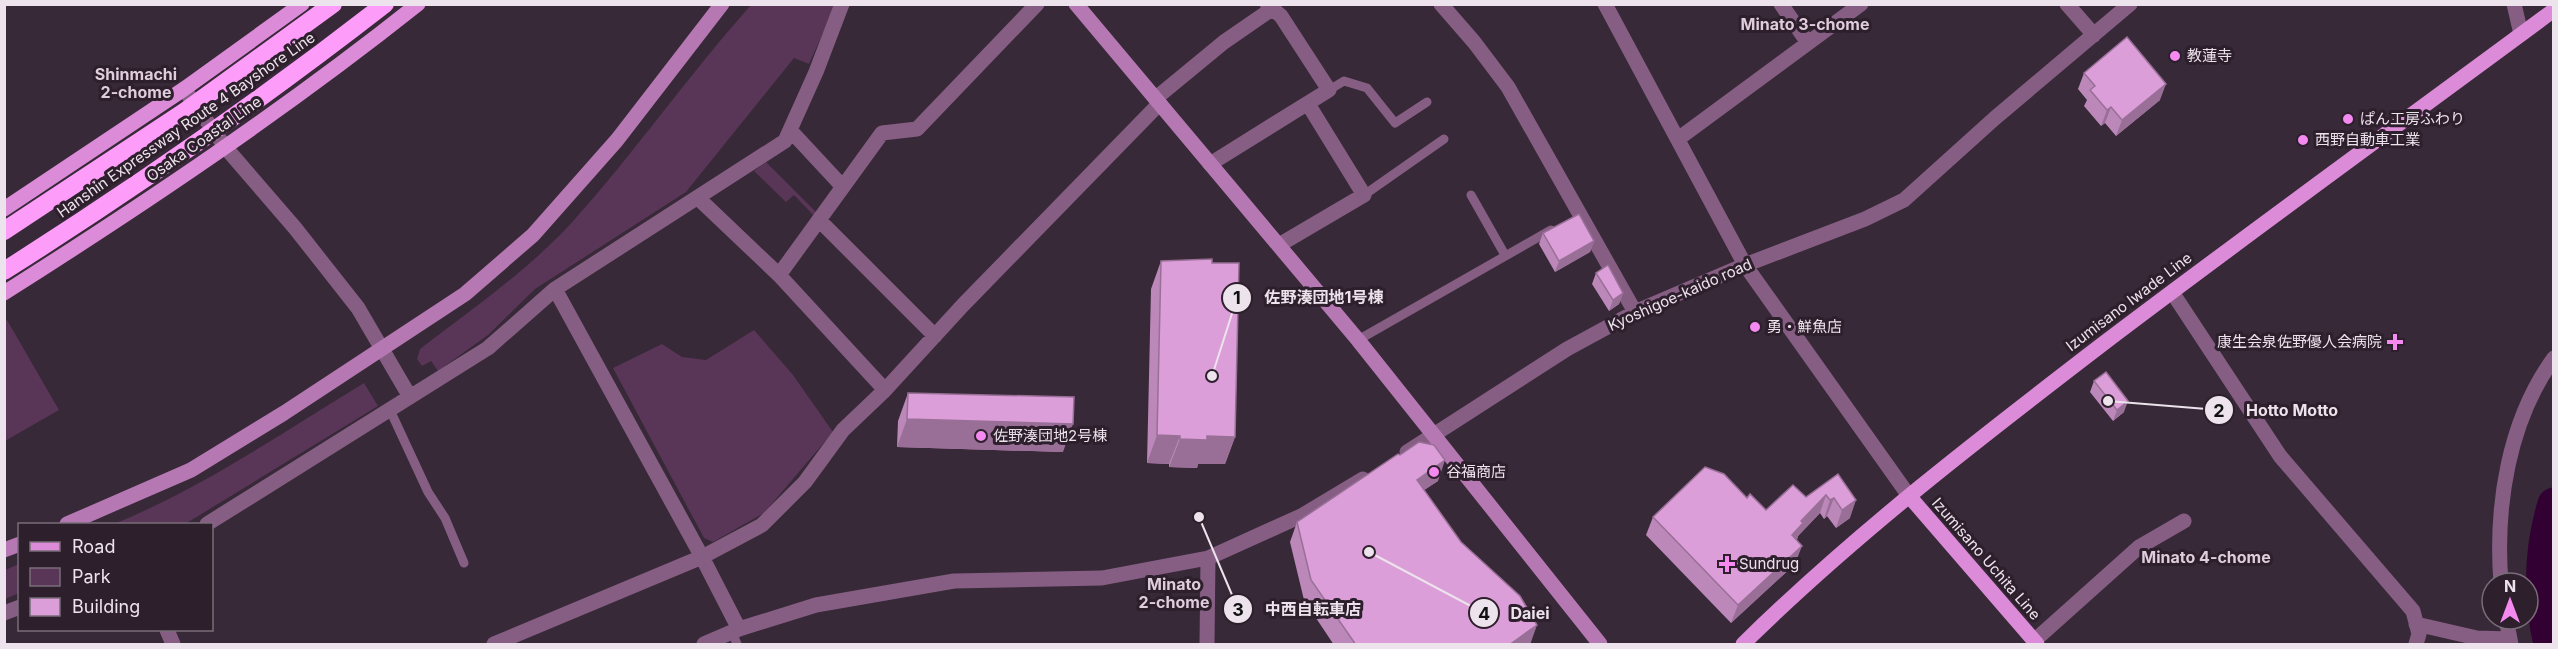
<svg xmlns="http://www.w3.org/2000/svg" width="2558" height="649" font-family="Inter,'Noto Sans JP',sans-serif">
<style>
.green{fill:#593557}
.lines{fill:none;stroke-linecap:round;stroke-linejoin:round}
.river{stroke:#320032;stroke-width:33}
.lane{stroke:#865e83;stroke-width:9}
.street{stroke:#865e83;stroke-width:15}
.secondary{stroke:#b678b3;stroke-width:15}
.primary{stroke:#dc8bd8;stroke-width:15}
.highway-bridge{stroke:#fe9cfa;stroke-width:18}
.wall{fill:#bc88ba}
.shaded-wall{fill:#996f97}
.building{fill:#db9ed8;stroke:#996f97;stroke-width:1.5}
.poi-dot{fill:#f489f0;stroke:#2d1f2c;stroke-width:2}
.labels{text-anchor:middle;stroke-width:6;stroke-linejoin:round;paint-order:stroke}
.poi-label{font-size:15px;fill:#ede3ec;stroke:#2d1f2c;text-anchor:start}
.street-label{font-size:15px;fill:#ede3ec;stroke:#2d1f2c}
.neighbourhood-label{font-size:16px;font-weight:bold;fill:#dfccdd;stroke:#2d1f2c}
.leader{fill:none;stroke:#ede3ec;stroke-width:2}
.callout-dot{fill:#ede3ec;stroke:#2d1f2c;stroke-width:2}
.mark-label{font-size:18px;text-anchor:middle;font-weight:bold;fill:#111}
.callout-label{font-size:16px;text-anchor:middle;font-weight:bold;fill:#ede3ec;stroke:#2d1f2c;stroke-width:6;stroke-linejoin:round;paint-order:stroke}
</style>
<rect width="100%" height="100%" fill="#372937"/>
<path class="green" d="M751 5H836L809 64 794 58 686 192 535 289 488 335 438 371 431 361 422 366 417 359 420 349C473 308 529 270 574 220 636 151 689 74 751 5Z
M766 162 817 213 815 217 794 195 786 202 754 171Z
M7 320 59 410 5 441 4 322Z
M754 330 793 375 833 432 764 513 713 542 704 538 613 368 662 344 682 357 706 360Z
M364 383 378 406 190 521 184 524H114C202 488 282 433 364 383Z
M19 564V593L5 599V570Z"/>
<g class="lines">
<path class="river" d="M2550 644C2539 597 2540 550 2554 504"/>
<path class="lane" d="M1329 90 1344 81 1367 88 1395 123 1427 102
M1364 195 1444 139
M1471 195 1505 255
M1358 340 1551 230
M390 410 428 492 445 518 464 563
M732 632 737 644"/>
<path class="street" d="M1441 4 1474 42 1508 87 1635 312
M1605 4 1745 265 1909 496
M1781 4 1808 43
M2067 4 2094 35
M2514 4 2521 34
M184 89 226 148 295 228 358 308 410 397
M1156 98 1224 42 1272 9
M790 130 843 187
M1678 139 1861 4
M1210 164 1329 90 1281 16 1267 4
M698 198 779 275 885 390
M819 220 935 336
M1279 245 1364 195 1308 104
M779 275 882 133 917 129 1037 4
M555 289 702 557 739 629
M2172 292 2280 456 2413 611 2419 634 2416 644
M1407 452 1567 349 1635 312 1745 265 1865 219 1904 200 1995 118 2130 4
M207 524 488 348 555 289 785 141 816 72 842 4
M2501 583C2495 507 2508 421 2554 358
M4 613 20 607
M2506 619 2511 644
M2416 624 2477 638 2510 639
M167 630 173 644
M2034 641 2139 547 2184 521
M494 644 702 557 762 525 805 482 843 430 885 390 963 305 1160 103
M704 644 739 629 816 605 954 581 1102 578 1208 558 1303 515 1363 479
M1207 644 1208 558"/>
<path class="secondary" d="M1076 4 1358 340 1600 644
M67 524 191 470 284 413 465 294 533 235 617 140 722 4
M4 550 20 544"/>
<path class="primary" d="M4 209 184 89 302 4
M4 293C146 203 286 109 418 4
M1909 496 2037 644
M1743 644C1855 534 1980 438 2104 343 2253 230 2404 121 2554 10"/>
<path class="highway-bridge" d="M4 231 184 112 333 4
M4 271C135 188 263 99 385 4"/>
</g>
<path class="wall" d="M2084 73 2160 100 2116 136 2105 123 2101 126 2084 106 2087 100 2078 89Z
M1543 233 1594 241 1590 252 1555 272 1539 244Z
M1161 261 1212 263 1235 437 1225 464H1198L1197 468 1169 467V464L1147 463 1151 289Z
M1596 273 1623 293 1619 304 1609 311 1592 284Z
M2094 381 2124 412 2113 421 2090 392Z
M908 393 1063 452 897 447 898 421Z
M1400 455 1438 481 1424 490 1530 645H1334L1304 600 1290 542 1297 522Z
M1838 474 1850 518 1836 528 1827 516 1824 519 1820 513 1798 536 1797 540 1795 564 1731 623 1646 535 1653 517 1747 498 1766 510 1806 497Z"/>
<path class="shaded-wall" d="M2166 84 2160 100 2116 136 2122 120Z
M2111 107 2105 123 2101 126 2107 110Z
M1594 241 1590 252 1555 272 1559 261Z
M1623 293 1619 304 1609 311 1613 300Z
M2128 401 2124 412 2113 421 2117 410Z
M907 419 1073 424 1063 452 897 447Z
M1157 435 1180 436 1169 464 1147 463Z
M1207 436 1235 437 1225 464H1198L1197 468 1169 467 1180 439Z
M1445 460 1438 481 1409 500 1417 480Z
M1826 495 1820 513 1798 536 1796 541 1792 535 1801 521Z
M1834 498 1827 516 1824 519 1830 500Z
M1856 500 1850 518 1836 528 1842 510Z
M1802 546 1795 564 1731 623 1738 605Z
M1537 625 1530 645H1509Z"/>
<path class="building" d="M2127 37 2166 84 2122 120 2111 107 2107 110 2090 90 2095 86 2084 73Z
M1579 214 1594 241 1559 261 1543 233Z
M1212 259V263H1239L1235 437 1207 436V440L1180 439V436L1157 435 1161 261Z
M1608 265 1623 293 1613 300 1596 273Z
M2106 372 2128 401 2117 410 2094 381Z
M908 393 1074 397 1073 424 907 419Z
M1419 442 1434 445 1445 460 1417 480 1461 542 1520 596 1537 625 1509 645H1356L1311 580 1297 522 1398 454 1400 455Z
M1705 467 1724 474 1747 498 1750 494 1766 510 1793 485 1806 497 1838 474 1856 500 1842 510 1834 498 1830 500 1826 495 1801 521 1803 523 1792 535 1802 546 1738 605 1653 517Z"/>
<g class="poi-dot">
<circle cx="2175" cy="56" r="6"/>
<circle cx="2348" cy="119" r="6"/>
<circle cx="2303" cy="140" r="6"/>
<circle cx="1755" cy="327" r="6"/>
<path d="M2392 333h6v6h6v6h-6v6h-6v-6h-6v-6h6z"/>
<circle cx="981" cy="436" r="6"/>
<circle cx="1434" cy="472" r="6"/>
<path d="M1724 555h6v6h6v6h-6v6h-6v-6h-6v-6h6z"/>
</g>
<g class="labels">
<g class="poi-label">
<text x="2187" y="61">教蓮寺</text>
<text x="2360" y="124">ぱん工房ふわり</text>
<text x="2315" y="145">西野自動車工業</text>
<text x="1767" y="332">勇・鮮魚店</text>
<text x="2382" y="347" text-anchor="end">康生会泉佐野優人会病院</text>
<text x="993" y="441">佐野湊団地2号棟</text>
<text x="1446" y="477">谷福商店</text>
<text x="1739" y="569">Sundrug</text>
</g>
<g class="street-label">
<text transform="translate(186 125) rotate(-35)" y="5">Hanshin Expressway Route 4 Bayshore Line</text>
<text transform="translate(204 139) rotate(-35)" y="5">Osaka Coastal Line</text>
<text transform="translate(1680 295) rotate(-24)" y="5">Kyoshigoe-kaido road</text>
<text transform="translate(2129 302) rotate(-37)" y="5">Izumisano Iwade Line</text>
<text transform="translate(1986 559) rotate(49)" y="5">Izumisano Uchita Line</text>
</g>
<g class="neighbourhood-label">
<text x="1805" y="30">Minato 3-chome</text>
<text x="136" y="80">Shinmachi<tspan x="136" dy="18">2-chome</tspan></text>
<text x="2206" y="563">Minato 4-chome</text>
<text x="1174" y="590">Minato<tspan x="1174" dy="18">2-chome</tspan></text>
</g>
</g>
<path class="leader" d="M1212 376L1237 298M2108 401L2219 410M1199 517L1238 609M1369 552L1484 613"/>
<g class="callout-dot">
<circle cx="1212" cy="376" r="6"/>
<circle cx="2108" cy="401" r="6"/>
<circle cx="1199" cy="517" r="6"/>
<circle cx="1369" cy="552" r="6"/>
<circle cx="1237" cy="298" r="15"/>
<circle cx="2219" cy="410" r="15"/>
<circle cx="1238" cy="609" r="15"/>
<circle cx="1484" cy="613" r="15"/>
</g>
<g class="mark-label">
<text x="1237" y="304">1</text>
<text x="2219" y="417">2</text>
<text x="1238" y="616">3</text>
<text x="1484" y="620">4</text>
</g>
<g class="callout-label">
<text x="1324" y="303">佐野湊団地1号棟</text>
<text x="2292" y="416">Hotto Motto</text>
<text x="1313" y="615">中西自転車店</text>
<text x="1530" y="619">Daiei</text>
</g>
<rect width="2558" height="649" fill="none" stroke="#ede3ec" stroke-width="12"/>
<rect x="18" y="523" width="195" height="108" fill="#2d1f2c" stroke="#7a6d79" stroke-width="1.5"/>
<rect x="30" y="542" width="30" height="9" fill="#dc8bd8" stroke="#7a6d79" stroke-width="1.5"/>
<text x="72" y="553" font-size="18" fill="#ede3ec">Road</text>
<rect x="30" y="568" width="30" height="18" fill="#593557" stroke="#7a6d79" stroke-width="1.5"/>
<text x="72" y="583" font-size="18" fill="#ede3ec">Park</text>
<rect x="30" y="598" width="30" height="18" fill="#db9ed8" stroke="#7a6d79" stroke-width="1.5"/>
<text x="72" y="613" font-size="18" fill="#ede3ec">Building</text>
<g transform="translate(2510 601)"><circle r="28" fill="#2d1f2c" stroke="#7a6d79" stroke-width="1.5"/>
<path d="M0-4.5L10 22L0 15L-10 22Z" fill="#f489f0"/>
<text y="-9" font-size="16" font-weight="bold" text-anchor="middle" fill="#ede3ec">N</text>
</g>
</svg>
